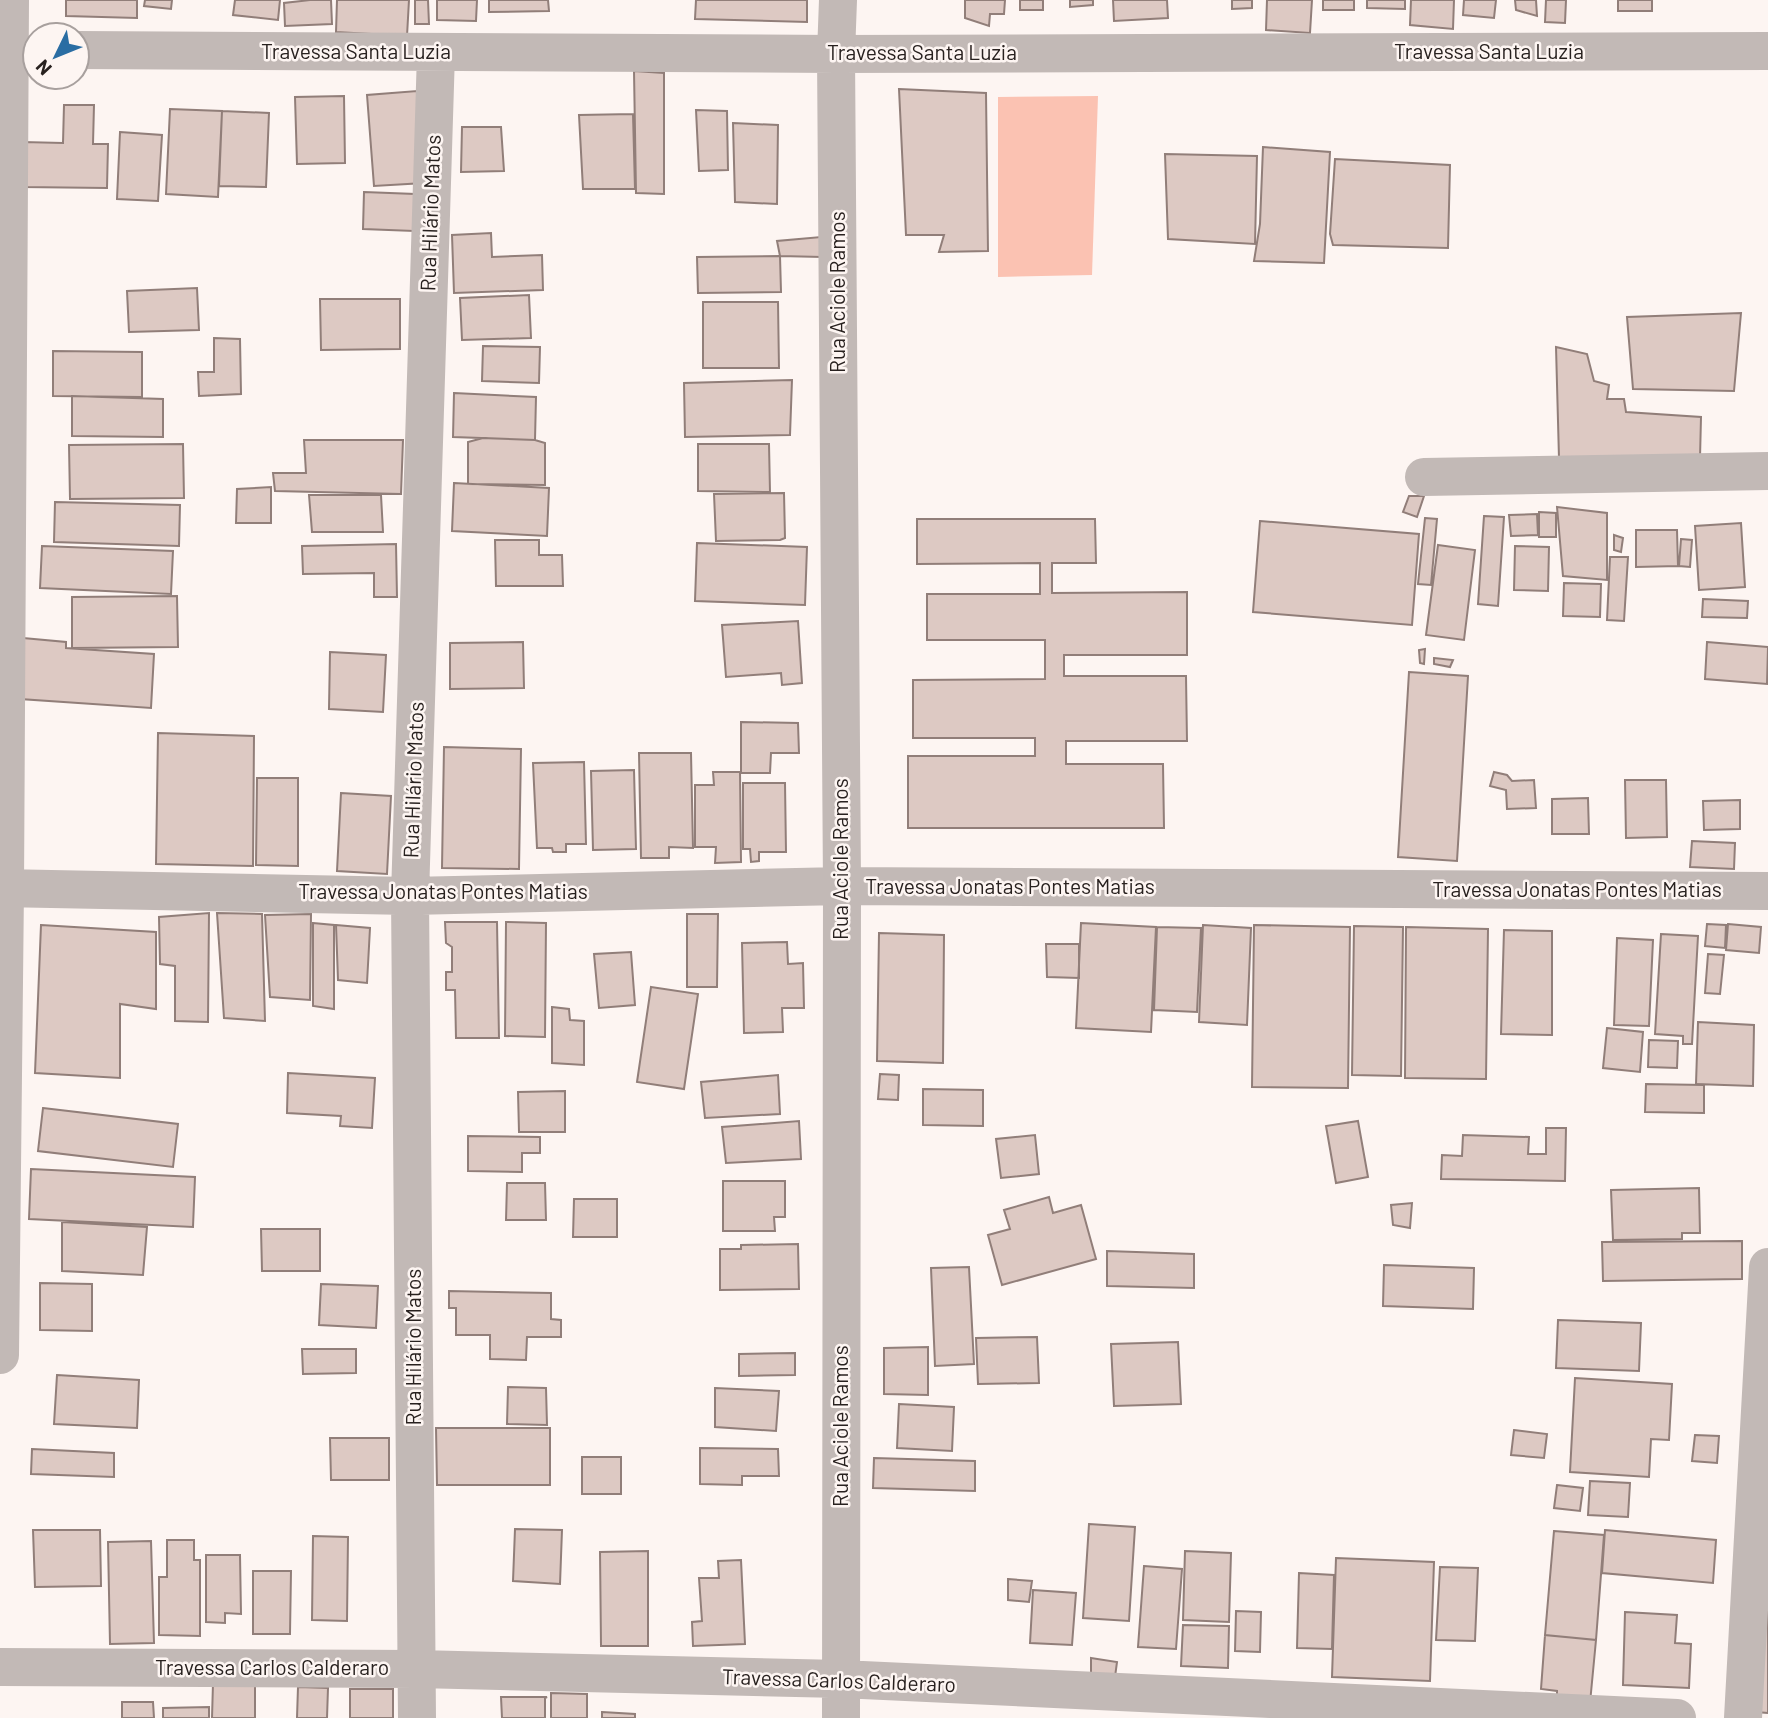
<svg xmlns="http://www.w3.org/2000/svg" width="1768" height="1718" font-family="Barlow,sans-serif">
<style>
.green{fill:#fbc2b2}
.building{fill:#ddc9c3;stroke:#917e79;stroke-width:2}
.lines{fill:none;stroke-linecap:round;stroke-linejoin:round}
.minor{stroke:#c2b9b6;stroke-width:38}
.labels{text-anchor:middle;stroke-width:5;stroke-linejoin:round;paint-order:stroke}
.street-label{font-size:21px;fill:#28211f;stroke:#fdf5f2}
</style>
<rect width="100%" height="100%" fill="#fdf5f2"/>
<path class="green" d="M1098 96 1092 275 998 277V97Z"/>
<path class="building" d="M66 0H137V18L66 16Z
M145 0H172L171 9 144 6Z
M235 0H280L278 20 233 15Z
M310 0H331L332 24 285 26 284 3Z
M337 0H409L407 36 336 32Z
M415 0H428L429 24H415Z
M437 0H477L476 21 437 20Z
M489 0H548L549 11 489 12Z
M696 0H807V22L695 19Z
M965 0H1005L1004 14H990L989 26 965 18Z
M1020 0H1043V10H1020Z
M1070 0H1093V5L1070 7Z
M1113 0H1167L1168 18 1114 21Z
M1232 0H1252V8L1232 9Z
M1267 0H1312L1310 33 1266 30Z
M1323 0H1354V10H1323Z
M1367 0H1405V9L1367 8Z
M1411 0H1454L1453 29 1410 25Z
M1464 0H1496L1494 18 1463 15Z
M1515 0H1536L1537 16 1516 10Z
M1546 0H1566L1565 23 1545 22Z
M1618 0H1652V11H1618Z
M634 71 664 73V194L636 193Z
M899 89 986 93 988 251 939 252 944 235H906Z
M417 91 424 183 374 186 367 95Z
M344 96 345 163 297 164 295 97Z
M64 105H94L93 144H108L107 188 22 187 23 142 63 143Z
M170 109 222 111 218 197 166 194Z
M696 110 727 111 728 170 699 171Z
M222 111 269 113 266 187 219 186Z
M633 114 635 189H583L579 115Z
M733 123 778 125 777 204 735 202Z
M462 127H501L504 171 461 172Z
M120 132 162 135 158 201 117 199Z
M1263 147 1330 152 1324 263 1254 261 1260 224Z
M1165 154 1257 156 1255 244 1168 239Z
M1335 159 1450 165 1448 248 1333 245 1330 234Z
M364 192 415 194 414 231 363 229Z
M491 233 492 257 542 255 543 290 454 293 452 235Z
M821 237 822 257 780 256 777 241Z
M780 256 781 292 698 293 697 257Z
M197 288 199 330 129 332 127 291Z
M529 295 531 338 462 340 460 298Z
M320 299H400V349L321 350Z
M703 302H778L779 368H703Z
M1741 313 1734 391 1633 389 1627 317Z
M214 338 240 339 241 394 199 396 198 372H214Z
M483 346 540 347 539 383 482 381Z
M1556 347 1587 354 1594 381 1609 385 1607 399H1624L1626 412 1701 417 1700 458H1559Z
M53 351 142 352V397L53 396Z
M792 380 790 435 685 437 684 383Z
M454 393 536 397 535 440 453 437Z
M72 396 163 399V437L72 436Z
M483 438 535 440 545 443V485L468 484V442Z
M304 440H403L401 494 275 491 273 473H306Z
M183 444 184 498 70 499 69 445Z
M698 444H769L770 492 698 491Z
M454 483 549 488 547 536 452 531Z
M271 487V523H236L237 489Z
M784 493 785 538 780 540 716 541 714 494Z
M309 495H381L383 532H312Z
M1409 496H1424L1417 517 1403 512Z
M55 502 180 505 179 546 54 542Z
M1557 507 1607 513V580L1563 576Z
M1539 512 1556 513V537H1539Z
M1537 514 1538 535 1511 536 1509 515Z
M1484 516 1504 517 1498 606 1478 604Z
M1425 518 1437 519 1431 585 1418 584Z
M917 519H1095L1096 563H1052V593L1187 592V655H1064V676H1186L1187 741H1066V764H1163L1164 828H908V756H1035V738H913V680L1045 679V640H927V594H1040V563L917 564Z
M1260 521 1419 534 1412 625 1253 612Z
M1741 523 1745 587 1699 590 1695 526Z
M1636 530H1677L1678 566 1636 567Z
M1614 535 1623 538 1621 552 1614 550Z
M1681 539 1692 540 1690 567 1679 566Z
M495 540H539V555H562L563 586H496Z
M697 543 807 547 805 605 695 601Z
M396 544 397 597H374V573L303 574 302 546Z
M1438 545 1475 550 1464 640 1426 635Z
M42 546 173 551 171 594 40 588Z
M1515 546 1549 547 1548 591 1514 590Z
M1610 557H1628L1624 621 1607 620Z
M1564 583 1601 584 1600 617 1563 616Z
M177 596 178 647 72 648V597Z
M1703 599 1748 601 1747 618 1702 617Z
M798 621 802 683 782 685 781 673 726 677 722 625Z
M23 638 66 642V648L154 654 151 708 20 699Z
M523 642 524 688 450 689V643Z
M1707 642 1768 647 1767 684 1705 679Z
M1425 649 1424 664 1420 663 1419 650Z
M330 652 386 655 383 712 329 709Z
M1434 658 1453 660 1450 667 1434 664Z
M1409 672 1468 676 1457 861 1398 857Z
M741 722 798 723 799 753H771L770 773H741Z
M158 733 254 736 253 866 156 864Z
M444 747 521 749 519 869 442 868Z
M639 753H691L693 848 669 847V858H641Z
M584 762 586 844H566V852H553L552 848H537L533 763Z
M634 770 636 849 593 850 591 771Z
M713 772H740L741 862 715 863 716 847H695V785H714Z
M1494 772 1507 775 1512 781 1534 780 1536 808 1507 809 1506 790 1490 786Z
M257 778H298V866L256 865Z
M1625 780H1666L1667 837 1626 838Z
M743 783H785L786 852H759V861L751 862 750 849H743Z
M341 793 391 796 387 874 337 871Z
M1588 798 1589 834H1552V799Z
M1740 800V829L1704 830 1703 801Z
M1692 841 1735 843 1734 869 1690 867Z
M209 913 208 1022 175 1021V966L160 964 159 917Z
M217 913 262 914 265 1021 224 1018Z
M311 914 310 1000 270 997 265 915Z
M687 914H718L717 987H687Z
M445 922H497L499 1038H456L455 990H446V972H452V947L446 943Z
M506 922 546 923 545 1037 505 1036Z
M313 923 334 925V1009L313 1006Z
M1081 923 1156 927 1151 1032 1076 1028Z
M1707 924 1726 925 1725 948 1705 946Z
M1728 924 1761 927 1759 953 1726 950Z
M41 925 156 932V1009L120 1004V1078L35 1073Z
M336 925 370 928 367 983 338 980Z
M1203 925 1251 928 1247 1025 1199 1022Z
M1254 925 1350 927 1348 1088 1252 1087Z
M1354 926 1403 927 1401 1076 1352 1075Z
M1157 927 1201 928 1197 1012 1154 1010Z
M1406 927 1488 929 1486 1079 1405 1078Z
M1504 930 1552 931V1035L1501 1034Z
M879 933 944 935 943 1063 877 1061Z
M1661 934 1698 936 1692 1044H1683V1036L1655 1034Z
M1617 938 1653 940 1649 1026 1614 1025Z
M787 942 788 964 803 963 804 1008H782L783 1032 744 1033 742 943Z
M1046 944H1079V978L1047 977Z
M631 952 635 1005 599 1008 594 954Z
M1708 954 1724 955 1720 994 1705 993Z
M651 987 698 994 684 1089 637 1082Z
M552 1007 569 1009 570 1020 584 1021V1065L552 1063Z
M1698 1022 1754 1025 1753 1086 1696 1084Z
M1607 1028 1643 1032 1640 1072 1603 1068Z
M1649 1040 1678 1041 1677 1068 1648 1067Z
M288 1073 375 1078 372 1128 340 1126 341 1116 287 1113Z
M880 1074 899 1075 898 1100 878 1099Z
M778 1075 780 1114 705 1118 701 1082Z
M1646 1084 1704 1085V1113L1645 1112Z
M923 1089 983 1090V1126L923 1125Z
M565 1091V1132H519L518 1092Z
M43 1108 178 1124 173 1167 38 1151Z
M799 1121 801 1159 726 1163 722 1127Z
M1358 1121 1368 1177 1336 1183 1326 1126Z
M1546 1128H1566L1565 1181 1441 1179 1442 1155 1462 1156 1463 1135 1529 1137 1528 1154H1546Z
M1035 1135 1039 1174 1001 1178 996 1139Z
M468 1136 540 1137V1153H522V1172L468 1171Z
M31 1169 195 1177 193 1227 29 1219Z
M723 1181H785V1217H774L775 1231H723Z
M507 1183H545L546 1220H506Z
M1699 1188 1700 1233H1682V1239L1613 1240 1611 1190Z
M1049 1197 1053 1213 1081 1205 1096 1259 1002 1285 988 1235 1010 1229 1004 1210Z
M574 1199H617V1237H573Z
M1412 1203 1410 1228 1393 1225 1391 1205Z
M62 1222 147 1227 143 1275 62 1271Z
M261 1229H320V1271H262Z
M1742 1241V1279L1603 1281 1602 1242Z
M798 1244 799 1289 720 1290V1249H741V1245Z
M1107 1251 1194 1254V1288L1107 1286Z
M1384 1265 1474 1268 1473 1309 1383 1306Z
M969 1267 974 1364 935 1366 931 1268Z
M40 1283 92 1284V1331L40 1330Z
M321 1284 378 1286 376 1328 319 1325Z
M449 1291 551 1293V1319L561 1320V1337H527L526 1360 490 1359V1335H456V1308H449Z
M1558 1320 1641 1323 1639 1371 1556 1368Z
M1037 1337 1039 1383 978 1384 976 1338Z
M1178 1342 1181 1404 1114 1406 1111 1344Z
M928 1347V1395L884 1394V1348Z
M302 1349H356V1373L303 1374Z
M795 1353V1375L739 1376V1354Z
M57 1375 139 1380 137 1428 54 1424Z
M1575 1378 1672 1384 1669 1440 1651 1439 1649 1477 1570 1472Z
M508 1387 546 1388 547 1425 507 1424Z
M715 1388 779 1391 776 1431 715 1427Z
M899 1404 954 1407 952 1451 897 1448Z
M436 1428H550V1485H437Z
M1514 1430 1547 1434 1544 1458 1511 1455Z
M1695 1435 1719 1436 1717 1463 1692 1461Z
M330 1438H389V1480H331Z
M700 1448 778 1449 779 1476H742V1485L700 1484Z
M32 1449 114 1453V1477L31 1474Z
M582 1457H621V1494H582Z
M874 1458 975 1461V1491L873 1488Z
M1590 1481 1630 1483 1628 1517 1588 1515Z
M1557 1485 1583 1488 1580 1511 1554 1508Z
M1089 1524 1135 1527 1129 1621 1083 1618Z
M515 1529 562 1530 560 1584 513 1581Z
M33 1530H100L101 1586 35 1587Z
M1605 1530 1716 1540 1713 1583 1602 1573Z
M1554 1531 1604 1535 1596 1640 1545 1635Z
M1768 1534V1713L1756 1712Z
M313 1536 348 1537 347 1621 312 1620Z
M167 1540H194V1560H200V1636L159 1635V1577H167Z
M151 1541 154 1643 110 1644 108 1542Z
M648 1551V1646H601L600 1552Z
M1185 1551 1231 1553 1229 1622 1183 1620Z
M206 1555H240L241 1614 225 1613V1623L206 1622Z
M1336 1558 1434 1562 1430 1681 1332 1677Z
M741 1560 745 1644 693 1646 692 1622 702 1621 699 1578H719L718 1561Z
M1144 1566 1182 1569 1176 1649 1138 1647Z
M1440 1567 1478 1568 1475 1641 1436 1640Z
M253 1571H291L290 1634H253Z
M1299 1573 1334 1575 1332 1649 1297 1648Z
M1008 1579 1032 1581 1029 1602 1008 1600Z
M1033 1590 1076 1593 1072 1645 1030 1643Z
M1236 1611 1261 1612 1260 1652 1235 1651Z
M1625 1612 1677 1615 1675 1643 1691 1644 1689 1688 1623 1685Z
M1183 1625 1229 1626 1228 1668 1181 1666Z
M1545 1635 1596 1640 1590 1703 1557 1700V1691L1541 1689Z
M1091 1658 1117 1662 1115 1677 1091 1674Z
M213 1683 255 1685V1718H212Z
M298 1687 328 1688 327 1718H297Z
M350 1689H393V1718H350Z
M551 1693 587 1694V1718H551Z
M501 1697H547L545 1698V1718H502Z
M122 1702H153L154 1718H122Z
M209 1707V1718H163V1708Z
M602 1712 635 1714V1718H602Z"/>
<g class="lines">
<path class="minor" d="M838 0 836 54 842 886 841 1718
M77 50 836 54 1768 51
M1424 477 1768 471
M0 888 410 896 842 886 1768 891
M0 1355 5 888 10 0
M0 1667 417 1669 841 1679 1677 1718
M417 1718 410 896 436 53
M1743 1718 1768 1267"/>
</g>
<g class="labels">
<g class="street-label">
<text x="356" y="59">Travessa Santa Luzia</text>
<text x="1489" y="59">Travessa Santa Luzia</text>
<text x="922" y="60">Travessa Santa Luzia</text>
<text transform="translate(431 213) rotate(-88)" y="7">Rua Hilário Matos</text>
<text transform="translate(838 292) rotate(-90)" y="7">Rua Aciole Ramos</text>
<text transform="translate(414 780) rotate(-88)" y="7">Rua Hilário Matos</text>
<text transform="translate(841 859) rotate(-90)" y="7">Rua Aciole Ramos</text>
<text x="1010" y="894">Travessa Jonatas Pontes Matias</text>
<text x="1577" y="897">Travessa Jonatas Pontes Matias</text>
<text x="443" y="899">Travessa Jonatas Pontes Matias</text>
<text transform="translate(414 1347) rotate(-90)" y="7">Rua Hilário Matos</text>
<text transform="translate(841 1426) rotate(-90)" y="7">Rua Aciole Ramos</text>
<text x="272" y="1675">Travessa Carlos Calderaro</text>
<text transform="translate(839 1681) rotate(2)" y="7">Travessa Carlos Calderaro</text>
</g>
</g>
<g transform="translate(56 56) rotate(227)"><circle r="33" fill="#fdf5f2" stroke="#a8a09e" stroke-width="2"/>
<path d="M0-5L12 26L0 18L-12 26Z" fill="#2a6da3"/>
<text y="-10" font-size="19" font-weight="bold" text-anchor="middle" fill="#28211f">N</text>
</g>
</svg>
